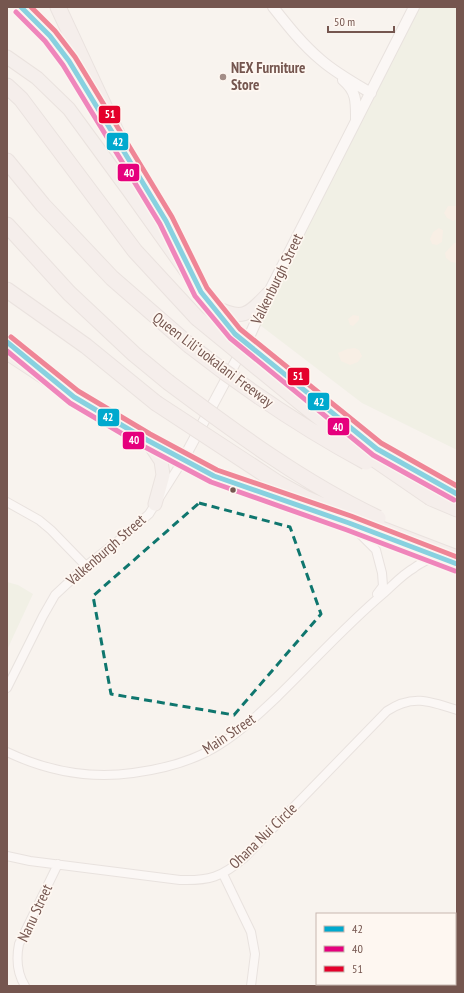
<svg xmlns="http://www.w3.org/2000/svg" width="464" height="993" font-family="'PT Sans Narrow',sans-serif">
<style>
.green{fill:#e9edda}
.sand{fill:#f8ebd9}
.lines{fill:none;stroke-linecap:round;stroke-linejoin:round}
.minor-casing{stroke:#d6ceca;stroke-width:10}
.tertiary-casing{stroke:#d6ceca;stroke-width:12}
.primary-casing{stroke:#d9cfcb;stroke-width:15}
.motorway-casing{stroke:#d9cfcb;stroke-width:17}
.minor{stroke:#fefdfc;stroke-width:8}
.tertiary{stroke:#fefdfc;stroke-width:10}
.primary{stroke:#f2ece8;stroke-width:13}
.motorway{stroke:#f1e8e6;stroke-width:15}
.motorway-bridge-casing{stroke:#d9cfcb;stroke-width:17;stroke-linecap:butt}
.motorway-bridge{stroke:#f1e8e6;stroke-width:15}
.bus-1-casing{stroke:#fef7f1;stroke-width:8}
.bus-2-casing{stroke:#fef7f1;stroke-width:8}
.bus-3-casing{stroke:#fef7f1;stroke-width:8}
.bus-1{stroke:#00a9ce;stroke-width:5}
.bus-2{stroke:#e5007d;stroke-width:5}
.bus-3{stroke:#e4002b;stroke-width:5}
.marked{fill:none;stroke:#0f766e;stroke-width:3;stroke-dasharray:8 5;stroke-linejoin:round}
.poi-dot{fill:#a38d87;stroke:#fef7f1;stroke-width:1.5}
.bus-dot{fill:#75564f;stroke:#fef7f1;stroke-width:1.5}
.labels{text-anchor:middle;stroke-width:3.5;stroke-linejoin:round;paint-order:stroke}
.poi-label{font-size:15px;font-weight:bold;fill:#75564f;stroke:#fef7f1;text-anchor:start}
.street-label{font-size:15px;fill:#75564f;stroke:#fef7f1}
.line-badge{stroke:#fef7f1;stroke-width:1.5}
.badge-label{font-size:11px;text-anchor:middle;font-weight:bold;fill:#fff}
</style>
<rect width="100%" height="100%" fill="#f8f3ee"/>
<path class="green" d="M415 7H457V450L362 403 256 322Z
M7 582 18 585 33 594 7 650Z"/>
<path class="sand" d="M448 206H457V219L453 221 447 218 444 213Z
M439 228 443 230 442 242 437 245 432 244 430 239 433 232Z
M454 243H457V263L451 262 446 258 445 253Z
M353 315 359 316V320L353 326 350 325 348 319Z
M355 348 359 350 362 356 358 362 350 365 341 361 338 353 347 349Z"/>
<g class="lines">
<defs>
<path id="minor" d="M7 502 39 520 51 530 86 566
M349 523 376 550 382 573 383 586 377 594
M7 688 43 616 55 595 86 566 123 537 149 514 183 460
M7 752C47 771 90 779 133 773 163 769 194 761 219 745 241 731 259 714 277 697 313 662 346 625 384 593 393 585 403 574 414 568 420 563 428 560 435 556
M7 856 30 861 180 880C209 881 222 877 244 858L387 711C412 694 430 701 457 710
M223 874 251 932 255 954 251 986
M455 930H457
M25 986C17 973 16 959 19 944L58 864
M376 986 377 984"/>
<path id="tertiary" d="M273 7C288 26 303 45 321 60 336 73 354 83 371 93
M343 80C357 92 356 102 356 120
M183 460 250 335 268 294 414 7"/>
<path id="primary" d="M21 7C55 38 78 74 101 113
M7 57 37 78 69 109 129 191 201 292 235 334 377 449 457 494
M127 157 166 221 183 255
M215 307C243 321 248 315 268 294
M7 353 74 397 108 418 147 440 214 476 343 521
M149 443 161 461 163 475 155 504"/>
<path id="motorway" d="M58 7 132 166
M7 86 21 99 135 251 197 318
M7 161 43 205 112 278 189 345
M7 225 69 293 134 354 168 382
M7 290 86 346 156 403
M431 498 457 509"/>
</defs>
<use href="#minor" class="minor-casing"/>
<use href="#tertiary" class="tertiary-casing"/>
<use href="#primary" class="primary-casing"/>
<use href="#motorway" class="motorway-casing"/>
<use href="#minor" class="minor"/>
<use href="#tertiary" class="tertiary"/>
<use href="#primary" class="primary"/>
<use href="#motorway" class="motorway"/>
<defs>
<path id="motorway-bridge" d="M197 318 301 403 361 450 431 498
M189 345C245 389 303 428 366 462
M168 382C235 432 302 482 378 518
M156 403 278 483 307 499 337 512 457 558"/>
</defs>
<use href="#motorway-bridge" class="motorway-bridge-casing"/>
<use href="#motorway-bridge" class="motorway-bridge"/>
<defs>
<path id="bus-1" d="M21 7 50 36 69 61 166 221 201 292 235 334 377 449 457 494
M7 342 74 397 147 440 214 476 349 523 457 564"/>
<path id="bus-2" d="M16 12 45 41 63 65 160 224 195 296 230 338 373 455 454 500
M7 351 70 403 143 446 211 482 347 530 455 571"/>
<path id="bus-3" d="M31 7 55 31 75 57 172 217 207 288 240 329 381 443 457 486
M11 337 78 391 150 434 217 470 351 516 457 557"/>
</defs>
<use href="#bus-1" class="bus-1-casing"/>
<use href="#bus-2" class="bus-2-casing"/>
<use href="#bus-3" class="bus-3-casing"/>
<use href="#bus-1" class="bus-1"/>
<use href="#bus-2" class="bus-2"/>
<use href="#bus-3" class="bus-3"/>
</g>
<path d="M0 0H464V993H0ZM199 503 290 527 321 614 234 715 111 694 93 596Z" fill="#f8f3ee" fill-opacity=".55" fill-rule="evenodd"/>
<path class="marked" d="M199 503 290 527 321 614 234 715 111 694 93 596Z"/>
<circle class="poi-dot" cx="223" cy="77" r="4"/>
<circle class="bus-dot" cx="233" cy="490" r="3.5"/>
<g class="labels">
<g class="poi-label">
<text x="231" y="73">NEX Furniture<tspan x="231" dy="17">Store</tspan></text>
</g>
<g class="street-label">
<text transform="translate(277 279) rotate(-64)" y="5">Valkenburgh Street</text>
<text transform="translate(213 360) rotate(37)" y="5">Queen Liliʻuokalani Freeway</text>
<text transform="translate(106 550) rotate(-41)" y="5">Valkenburgh Street</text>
<text transform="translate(229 734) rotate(-34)" y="5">Main Street</text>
<text transform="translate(263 836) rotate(-44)" y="5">Ohana Nui Circle</text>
<text transform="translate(35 913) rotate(-65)" y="5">Nanu Street</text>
</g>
</g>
<g class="line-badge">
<rect x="98" y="105" width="23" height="19" rx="4" fill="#e4002b"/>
<rect x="106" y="132" width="23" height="19" rx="4" fill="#00a9ce"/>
<rect x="117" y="163" width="23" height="19" rx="4" fill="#e5007d"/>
<rect x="287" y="367" width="23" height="19" rx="4" fill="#e4002b"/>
<rect x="307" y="392" width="23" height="19" rx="4" fill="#00a9ce"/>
<rect x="97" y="408" width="23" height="19" rx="4" fill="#00a9ce"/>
<rect x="327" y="417" width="23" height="19" rx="4" fill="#e5007d"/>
<rect x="122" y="431" width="23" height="19" rx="4" fill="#e5007d"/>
</g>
<g class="badge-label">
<text x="110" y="118">51</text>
<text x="118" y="146">42</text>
<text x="129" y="177">40</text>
<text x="298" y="380">51</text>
<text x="319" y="406">42</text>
<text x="108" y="421">42</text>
<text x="338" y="431">40</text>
<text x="134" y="444">40</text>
</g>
<rect width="464" height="993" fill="none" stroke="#75564f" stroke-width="16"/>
<rect x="316" y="913" width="140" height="72" fill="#fef7f1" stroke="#c7b7b0"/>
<rect x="324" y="926" width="20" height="6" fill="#00a9ce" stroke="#c7b7b0"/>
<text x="352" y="933" font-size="12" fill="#75564f">42</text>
<rect x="324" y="946" width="20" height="6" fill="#e5007d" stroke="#c7b7b0"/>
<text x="352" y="953" font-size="12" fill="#75564f">40</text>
<rect x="324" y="966" width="20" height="6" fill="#e4002b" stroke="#c7b7b0"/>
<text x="352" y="973" font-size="12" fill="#75564f">51</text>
<path d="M328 26v6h66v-6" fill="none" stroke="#75564f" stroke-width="2"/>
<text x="334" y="26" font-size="12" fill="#75564f" stroke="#fef7f1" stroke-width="3" paint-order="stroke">50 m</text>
</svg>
